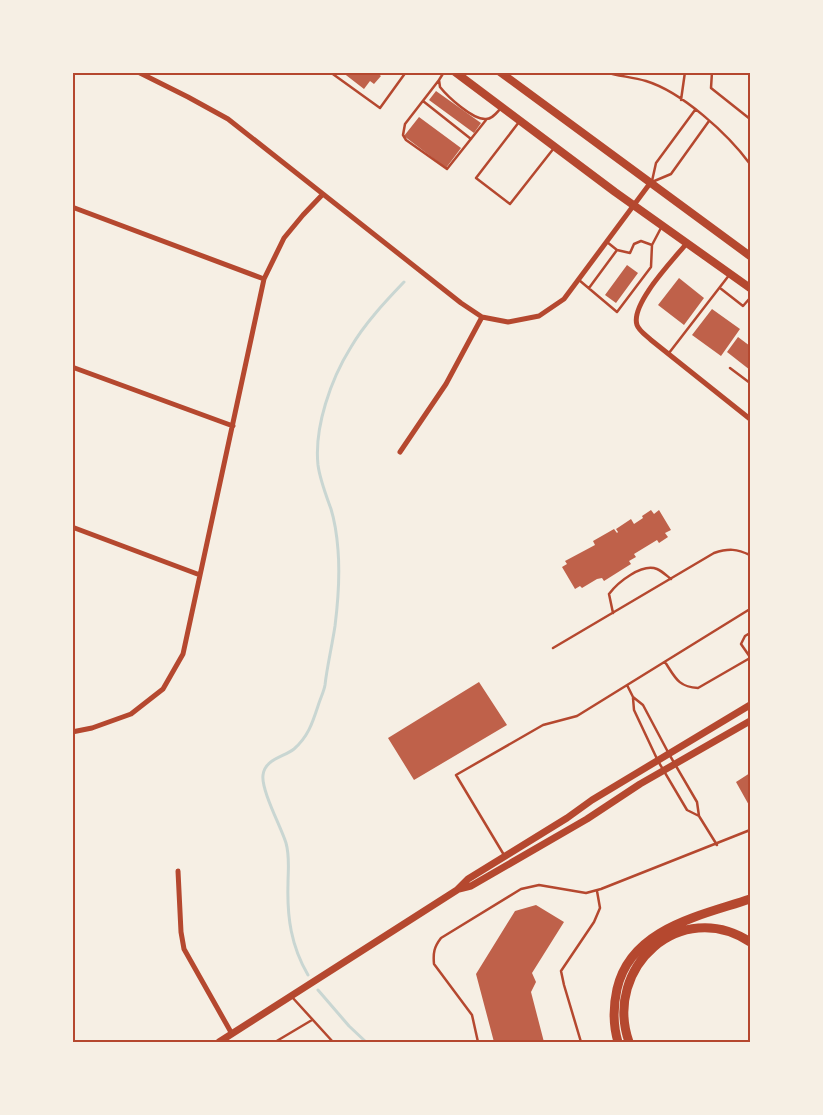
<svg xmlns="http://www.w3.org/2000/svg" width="823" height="1115" font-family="'Times New Roman',serif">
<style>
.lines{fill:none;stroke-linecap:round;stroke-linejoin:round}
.stream{stroke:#c9d6d2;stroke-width:3}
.building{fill:#bf614a}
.service{stroke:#b5482f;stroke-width:2.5}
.minor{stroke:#b5482f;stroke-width:5}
.secondary{stroke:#b5482f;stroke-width:7}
.primary{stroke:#b5482f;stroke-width:8}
.motorway{stroke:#b5482f;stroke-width:9}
.neatline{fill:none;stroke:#b5482f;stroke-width:2}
</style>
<rect width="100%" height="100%" fill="#f6efe4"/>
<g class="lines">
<path class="stream" d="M308 975C291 946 287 917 288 884 288 870 290 857 286 843 281 827 261 790 263 775 265 759 284 757 294 749 309 736 313 721 319 703 321 697 324 691 325 685 327 667 332 646 335 626 338 602 340 575 338 550 337 537 335 522 331 509 326 495 320 480 318 465 314 427 331 379 351 347 365 323 385 302 404 282
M318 990 349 1026 366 1042"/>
</g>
<path class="building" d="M342 72H376L381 76 374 84 370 81 364 89Z
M436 91 481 123 474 133 429 100Z
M419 117 461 148 446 168 404 136Z
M627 265 638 273 616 303 605 295Z
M679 278 704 298 684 325 658 305Z
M712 309 740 329 721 356 692 335Z
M738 337 750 346V370L727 352Z
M651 510 654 514 659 510 671 530 665 533 668 537 659 543 657 540 634 554 636 557 629 561 631 564 604 581 602 578 597 579 582 588 580 586 575 589 562 567 567 564 565 561 595 545 593 541 614 529 617 533 618 532 616 529 631 519 634 524 643 518 642 516Z
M479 682 507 725 414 780 388 738Z
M750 773V807L736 782Z
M536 905 564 922 532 973 536 982 531 992 544 1042H494L476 974 515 911Z"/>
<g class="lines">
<path class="service" d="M330 72 380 108 406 72
M444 72 439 80 440 87C448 97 472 119 485 119 492 120 497 112 501 108
M605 72C618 76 632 77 646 81 682 92 728 134 750 164
M712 72 711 88 750 119
M439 80 405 124 403 135 406 140 447 169 486 120
M681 100 685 72
M423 101 471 139
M519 122 476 178 510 204 554 148
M652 181 656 163 695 110
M652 182 671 174 709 121
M607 242 617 250
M579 280 617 312 651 267 652 245
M589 288 617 250 630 253 634 244 641 241 652 245 662 226
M720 288 743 306 750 298
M669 353 730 274
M730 368 750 383
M613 613 609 594C618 582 642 563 657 569 662 571 667 576 671 579
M553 648 714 553C729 548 737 549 750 555
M750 657 741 644 745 636 750 633
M665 662C675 677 678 687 698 688L750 658
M627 685 633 697 643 705 669 754 697 802 699 816 717 845
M633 698 634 710 658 761 687 810 699 816
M504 855 456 775 543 725 577 716 750 609
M292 997 333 1042
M275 1042 312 1020
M478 1042 472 1015 434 964C433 953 434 947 441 938L521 889 539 885 586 893 601 889 750 830
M581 1042 564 985 561 971 594 922 600 908 597 891"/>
<path class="minor" d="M138 72 188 97 228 119 461 303 482 317 508 322 539 316 564 299 651 182
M72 207 264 279
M687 243C674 259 630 304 637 325 639 331 647 336 651 340L750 419
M72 367 233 426
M400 452 446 384 482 317
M72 527 200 575
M72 732 92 728 131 714 163 689 183 654 264 279 284 238 303 215 323 194
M178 871 181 932 184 949 232 1034"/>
<path class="secondary" d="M459 889 471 886 587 819 640 784 750 721
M219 1042 457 890 468 879 567 818 592 800 750 705"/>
<path class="primary" d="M455 72 615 192 750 288
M500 72 750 256"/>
<path class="motorway" d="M618 1042C613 1025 613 1007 617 989 631 928 700 916 750 899
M629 1042C603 967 681 897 750 942"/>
</g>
<rect width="823" height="1115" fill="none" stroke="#f6efe4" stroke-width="148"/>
<rect x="74" y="74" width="675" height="967" class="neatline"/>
</svg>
